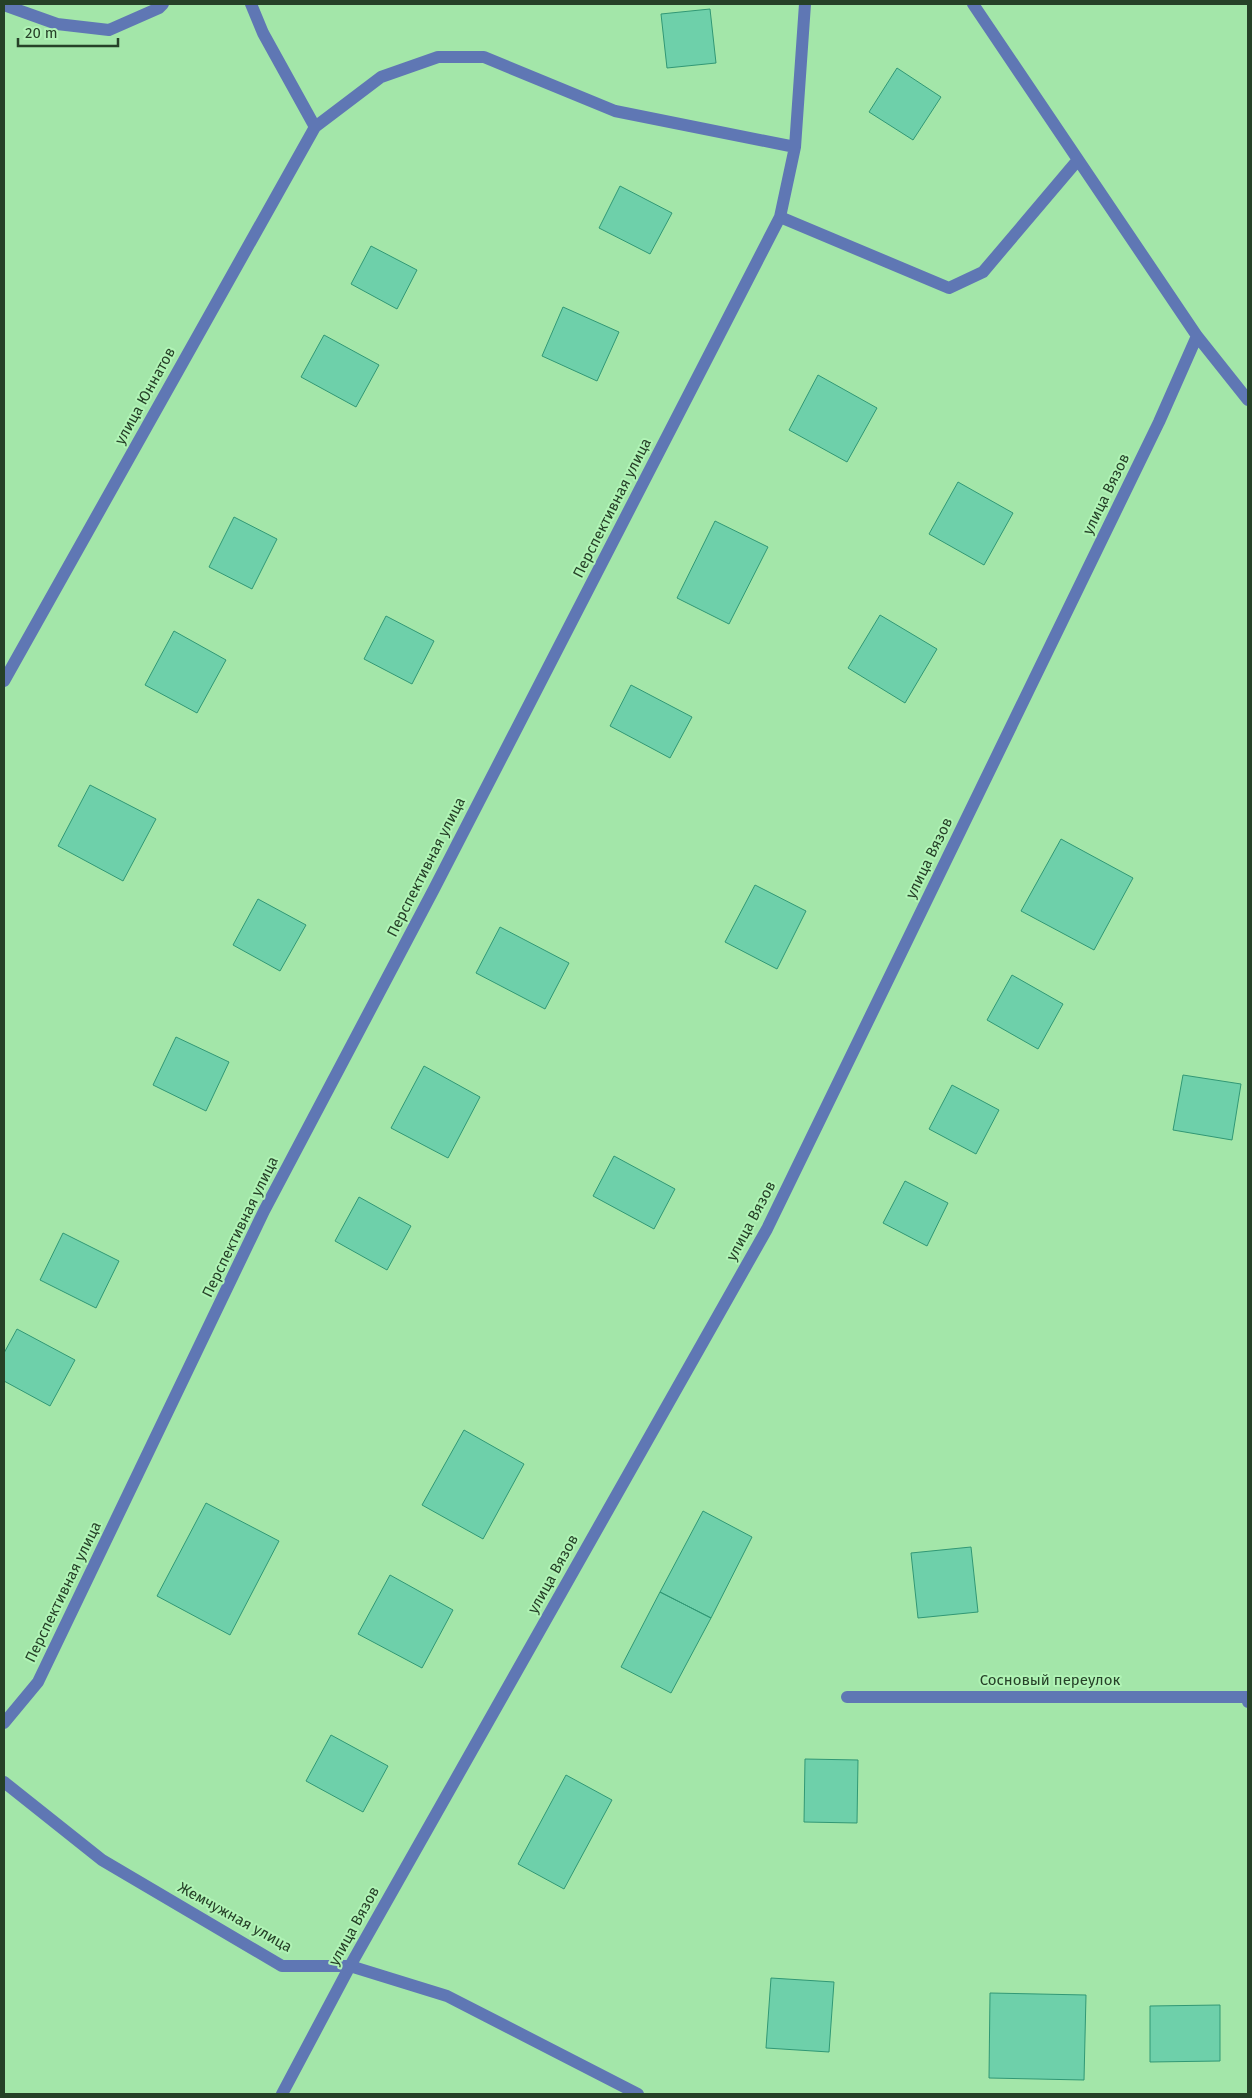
<svg xmlns="http://www.w3.org/2000/svg" width="1252" height="2098" font-family="'Fira Sans',sans-serif">
<style>
.building{fill:#6ed0aa;stroke:#319875}
.lines{fill:none;stroke-linecap:round;stroke-linejoin:round}
.minor{stroke:#5f77b4;stroke-width:12}
.labels{text-anchor:middle;stroke-width:4;stroke-linejoin:round;paint-order:stroke}
.street-label{font-size:15px;fill:#264128;stroke:#b0f3b5}
</style>
<rect width="100%" height="100%" fill="#a3e6a9"/>
<path class="building" d="M710 9 716 63 667 68 661 14Z
M897 68 941 97 913 140 869 112Z
M620 186 672 213 650 254 599 228Z
M371 246 417 270 397 309 351 284Z
M563 307 619 332 597 381 542 356Z
M324 335 379 365 356 407 301 377Z
M818 375 877 408 847 462 789 430Z
M958 482 1013 513 984 565 929 534Z
M234 517 277 539 252 589 209 567Z
M715 521 768 547 729 624 677 598Z
M880 615 937 649 905 703 848 668Z
M386 616 434 641 412 684 364 659Z
M174 631 226 660 197 713 145 685Z
M631 685 692 717 670 758 610 726Z
M90 785 156 819 123 881 58 846Z
M1061 839 1133 878 1094 950 1021 911Z
M755 885 806 911 777 969 725 942Z
M258 899 306 925 280 971 233 945Z
M500 927 569 963 545 1009 476 973Z
M1012 975 1063 1004 1038 1049 987 1020Z
M176 1037 229 1062 206 1111 153 1085Z
M424 1066 480 1097 448 1158 391 1128Z
M1183 1075 1241 1084 1232 1140 1173 1130Z
M952 1085 999 1110 976 1154 929 1129Z
M614 1156 675 1189 654 1229 593 1196Z
M905 1181 948 1203 927 1246 883 1223Z
M359 1197 411 1226 387 1270 335 1241Z
M63 1233 119 1261 96 1308 40 1280Z
M17 1329 75 1360 50 1406 4 1381V1353Z
M464 1430 524 1464 483 1539 422 1505Z
M206 1503 279 1541 230 1635 157 1596Z
M703 1511 752 1537 711 1618 660 1592Z
M971 1547 978 1612 918 1618 911 1553Z
M390 1575 453 1610 422 1668 358 1634Z
M660 1592 711 1618 671 1693 621 1667Z
M331 1735 388 1766 363 1812 306 1781Z
M805 1759 858 1760 857 1823 804 1822Z
M566 1775 612 1800 564 1889 518 1864Z
M771 1978 834 1982 829 2052 766 2048Z
M990 1993 1086 1995 1084 2080 989 2078Z
M1220 2005V2061L1150 2062V2006Z"/>
<g class="lines">
<path class="minor" d="M251 4 263 33 315 127
M973 4 1197 336 1248 400
M4 5 57 24 109 30 159 8 163 4
M780 217 949 288 983 272 1077 161
M4 681 315 127 381 77 438 57H484L615 111 795 147
M847 1697H1248V1702
M4 1723 38 1682 264 1211 434 889 780 217 795 147 805 4
M4 1782 102 1860 282 1966H350L447 1996 638 2094
M282 2094 350 1966 767 1229 1159 422 1197 336"/>
</g>
<g class="labels">
<g class="street-label">
<text transform="translate(145 396) rotate(-61)" y="5">улица Юннатов</text>
<text transform="translate(1106 494) rotate(-64)" y="5">улица Вязов</text>
<text transform="translate(612 508) rotate(-63)" y="5">Перспективная улица</text>
<text transform="translate(929 858) rotate(-64)" y="5">улица Вязов</text>
<text transform="translate(426 867) rotate(-63)" y="5">Перспективная улица</text>
<text transform="translate(751 1221) rotate(-62)" y="5">улица Вязов</text>
<text transform="translate(240 1227) rotate(-64)" y="5">Перспективная улица</text>
<text transform="translate(553 1574) rotate(-61)" y="5">улица Вязов</text>
<text transform="translate(63 1592) rotate(-64)" y="5">Перспективная улица</text>
<text x="1050" y="1685">Сосновый переулок</text>
<text transform="translate(235 1917) rotate(29)" y="5">Жемчужная улица</text>
<text transform="translate(354 1926) rotate(-61)" y="5">улица Вязов</text>
</g>
</g>
<rect width="1252" height="2098" fill="none" stroke="#264128" stroke-width="10"/>
<path d="M18 38v8h100v-8" fill="none" stroke="#264128" stroke-width="2.5"/>
<text x="25" y="38" font-size="15" fill="#264128" stroke="#b0f3b5" stroke-width="4" paint-order="stroke">20 m</text>
</svg>
